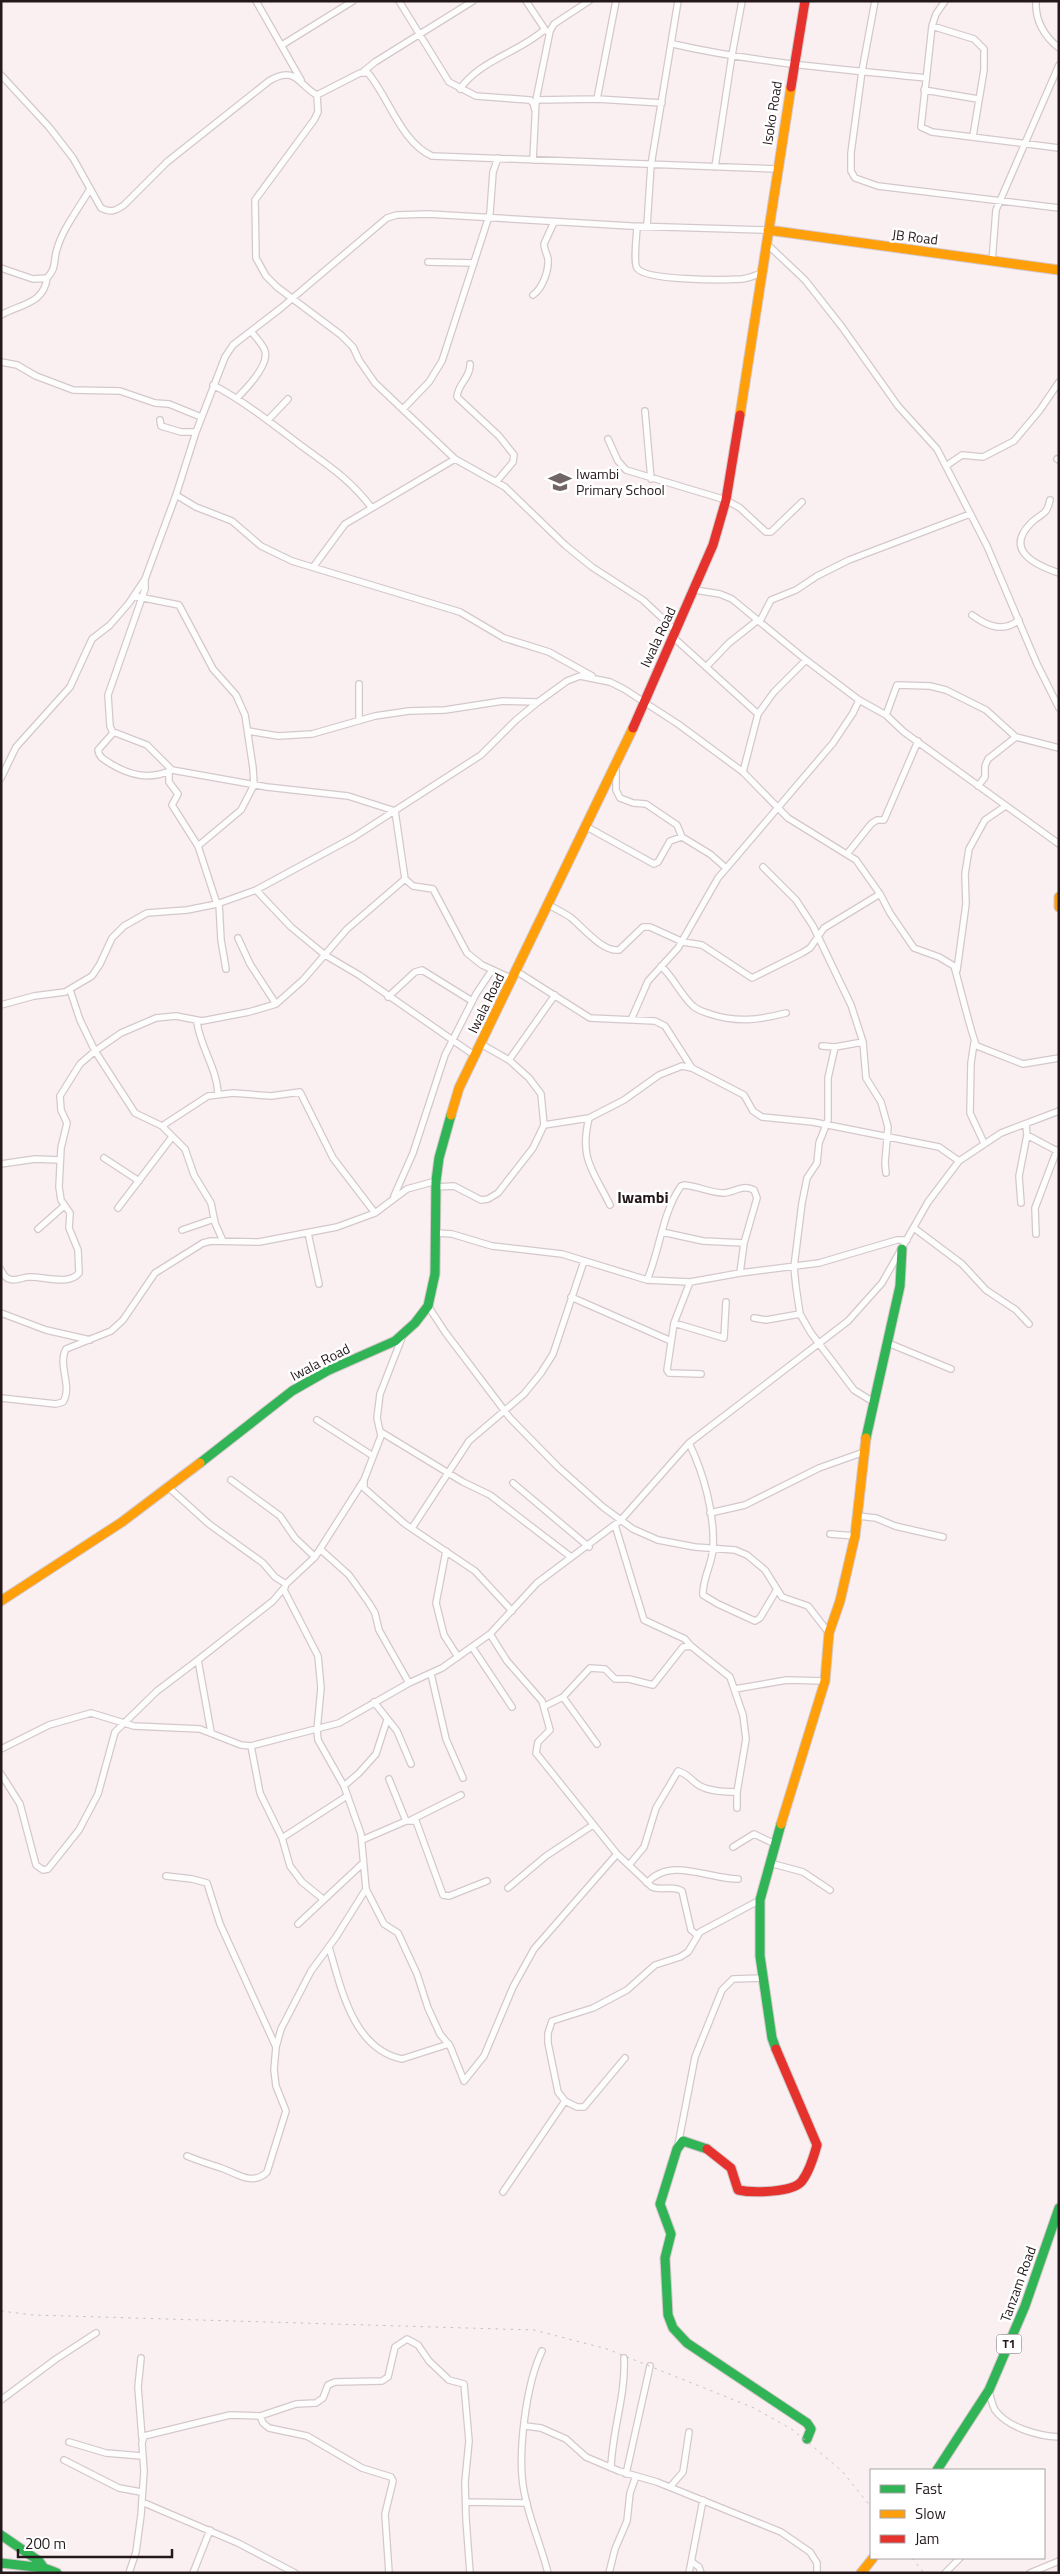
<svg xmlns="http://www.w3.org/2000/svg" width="1060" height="2574" font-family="'Titillium Web',sans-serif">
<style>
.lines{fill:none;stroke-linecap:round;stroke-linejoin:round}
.street-casing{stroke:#d4c8ca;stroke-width:8}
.fast-casing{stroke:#d4c8ca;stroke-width:11}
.slow-casing{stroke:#d4c8ca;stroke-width:11}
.jam-casing{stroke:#d4c8ca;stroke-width:11}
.street{stroke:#fefdfd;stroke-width:5.5}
.fast{stroke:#30b455;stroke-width:9}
.slow{stroke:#ff9f0a;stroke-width:9}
.jam{stroke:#e5322d;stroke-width:9}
.rail{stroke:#c5c2c2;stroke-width:1;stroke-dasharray:2.5 5;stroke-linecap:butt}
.labels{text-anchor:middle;stroke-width:5;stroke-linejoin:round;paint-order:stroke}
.shield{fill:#fff;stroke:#665d5f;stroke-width:1}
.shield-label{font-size:12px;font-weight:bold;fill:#25181b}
.street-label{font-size:14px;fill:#25181b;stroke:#fff}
.poi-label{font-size:14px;fill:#25181b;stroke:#fff;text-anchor:start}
.quarter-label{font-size:16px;font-weight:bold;fill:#25181b;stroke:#fff}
</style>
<rect width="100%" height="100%" fill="#faf0f2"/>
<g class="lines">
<defs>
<path id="street" d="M256 1 301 80
M399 1 449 82 476 96 530 100 533 103 535 110
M526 1 546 31
M875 1 862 71 851 153V171L855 178 878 186 1059 208
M945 1 936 14 932 26 921 127 932 132 1059 148
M1036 1C1035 21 1044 36 1059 48
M932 26 974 39 984 49V70L973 136
M673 44C756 63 842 69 926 78
M282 45 353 1
M364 71 375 62 473 1
M1 75 49 127 73 158 101 208C111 213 115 211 124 205L167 162 269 81C296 64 300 87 317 95L360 73H368C389 98 401 142 432 156L778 169
M460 89C480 60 518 53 544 30
M924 90 978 99
M317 95 318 112 314 120 255 200 256 258 266 276 277 287 341 335 353 347 359 360 375 383 455 459 505 487 565 545 592 567 643 600 676 631
M597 99 616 1
M536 100 597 99 662 103
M533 160 536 100 550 31 554 24 589 1
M715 167 732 55 742 1
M637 226C637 234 633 262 637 268 645 281 725 280 742 279 749 278 757 275 763 272
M647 226 651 165 678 1
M768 245 805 280 842 327 898 406 937 449 987 546 1037 664 1059 708
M428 262 474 263
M992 262 996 210 1059 65
M1 268 33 279 47 278C57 268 53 261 57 249 63 228 79 208 90 189
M533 295C542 289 549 271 548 259 547 254 544 249 544 244L554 222
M1 315C20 304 44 304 47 278
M1 362 17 365 36 376 73 390 120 391 155 403 169 404 201 417
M470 364C471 377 457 385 457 397L499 436 514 455 513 462 497 481
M213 385C244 401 271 423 299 444 327 465 349 478 371 507
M237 398C246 389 269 365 265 351 263 344 255 337 251 331
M403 409 429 382 442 361 490 213 493 172 498 158
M645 411 651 479
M160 420 161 426 181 432H196
M268 420 288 399
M608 439 618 461 626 470 726 500 740 508 766 532H771L802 502
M1057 459 1059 460
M946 466 962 455 983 457 1014 441 1040 410 1059 382
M176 495 196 507 232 521 261 546 292 561 460 612 504 638 549 652 592 676
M1050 500C1046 517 1042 512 1031 523 1004 550 1035 565 1059 573
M314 566 345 524 455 459
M695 590 720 594 732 599 806 660 859 700 886 715 904 732 1059 844
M134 596 179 605 213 669 236 695 245 715 253 768 254 785 241 810 198 846 217 904
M972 615C987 626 1003 633 1019 620
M760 621 771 600 796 590 817 576 849 560 970 514
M673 637 758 714
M706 667 729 643 758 620
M359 684V720
M886 715 897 685 930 686 946 690 986 710 1016 737 1059 748
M248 731 278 736 312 734 375 716 409 711 445 710 503 701 538 702
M113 733 110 726 108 695 145 589V579
M616 767V790L620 798 633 803 646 804 677 825 682 837 710 854 726 868
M172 770C150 780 131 776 111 764 105 760 99 758 98 750L113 733H116L147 745 172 770 267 787 348 796 395 811 405 879 413 886 433 889 467 953 482 965 513 979
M169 771V782L178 794 172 805 198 846
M743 772 758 714 774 692 806 660
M1 778 16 747 70 687 92 639 110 625 129 603 145 579 176 495 196 432 225 357 233 345 281 308 387 218 397 215 428 214 631 226 768 230
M978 786 985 777V766L988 759 1016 737
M587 827 654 864 658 862 670 841 682 837
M847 854 871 824 877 820H884L918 741
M763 867 796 900 813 926 851 1005 863 1042 866 1078 881 1102 888 1127 885 1163 886 1173
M256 890 291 927 325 955 359 975 474 1055
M219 903 221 940 226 969
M549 905C556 909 564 913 570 917 583 927 602 952 619 950L643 927H650L683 942 702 945 752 978 802 953 810 948 824 928 880 894
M238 938 250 964 276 1004
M661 966C674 978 680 994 693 1006 697 1010 704 1012 710 1014 737 1023 759 1020 786 1013
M957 970 966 904 965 874 969 849 985 820 1004 807
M516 971 590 1018 655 1021 665 1026 692 1068 744 1095 753 1111 762 1117 813 1122 939 1147 959 1161
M70 990 80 1020 95 1051 135 1113 162 1126 185 1149 194 1175 211 1203 215 1223 223 1241
M388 997 415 972 422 970 472 1001
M1 1005 34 996 65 992 92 976 100 964 112 938 124 926 147 913 187 910 217 904 256 890 354 837 481 755 516 720 538 702 567 681 580 676 610 682 624 689 678 724 743 772 788 818 856 860 880 894 890 913 914 948 939 957 954 966C958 978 973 1042 977 1046L1023 1064 1059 1058
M631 1020 648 981 678 948 718 878 833 743 853 713 859 700
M197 1022C200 1047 217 1068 218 1094
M974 1043 971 1063 970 1113 984 1143
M822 1046 835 1047 863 1042
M835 1047 828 1078V1120L819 1143 817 1163 807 1178 802 1203 794 1267 796 1287 800 1314 811 1333 854 1390 875 1403
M509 1060 555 995
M589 1118C579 1159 593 1170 610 1205
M544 1125 589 1118 624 1100 659 1075 682 1066 692 1068
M1026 1125 1027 1135 1059 1152
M162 1126 208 1096 233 1093 271 1096 300 1092 333 1158 375 1213
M104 1158 139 1181
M1 1164 35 1159 60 1160
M436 1187 454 1186 481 1200 488 1199 498 1193 533 1148 544 1125 541 1094 529 1078 509 1060 481 1044
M394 1196 413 1153 445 1055 476 994 492 970
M1021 1203 1019 1176 1027 1135
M118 1208 172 1137
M914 1228 962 1264 986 1290 1016 1310 1029 1324
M38 1229 64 1206
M182 1230 214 1219
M662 1232 703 1241 744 1243
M308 1233 319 1284
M437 1233 452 1234 492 1246 562 1254 647 1280 690 1282 740 1273 819 1263 897 1240H907
M1036 1234 1035 1208 1057 1150
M1 1270C3 1274 5 1278 9 1279 16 1282 22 1277 29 1277 43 1276 69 1286 79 1273L78 1250 69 1228 70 1213 61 1200 59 1187 61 1148 67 1123 61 1110 60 1096 80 1064 95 1051 121 1033 156 1018 176 1016 202 1021 249 1012 276 1004 303 980 347 929 405 879
M647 1280C660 1250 662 1213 681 1186L684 1185C698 1186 710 1193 724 1193 735 1192 743 1184 754 1190L757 1198 744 1243 740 1273
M690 1282 674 1323 667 1370 669 1373 701 1374
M571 1297 671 1341
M428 1306 445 1332 510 1418 558 1467 603 1507 633 1529 658 1540 695 1547 735 1550 747 1555 765 1570 782 1597 808 1606 829 1633
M1 1313 46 1330 90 1340
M754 1318 766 1320 800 1314
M674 1323 724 1338 726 1302
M403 1335 380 1394 377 1418 381 1436 364 1480V1488L405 1524 475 1571 512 1611
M888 1343 951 1369
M1 1398 56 1404 63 1402C73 1386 57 1365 66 1349L111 1331 123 1320 155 1273 203 1243 211 1241 259 1242 337 1227 375 1213 407 1189 436 1181
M317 1420 373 1456
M381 1432 463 1482 490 1495 571 1557
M689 1443C704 1474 715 1514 713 1549 712 1564 702 1580 703 1595L718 1604 755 1621 760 1618 776 1591
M231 1480 280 1516 295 1538 315 1557
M364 1480 315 1557 286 1584 284 1590 318 1656 321 1688 317 1730 318 1740 344 1786 361 1834 366 1889 384 1924 398 1933 417 1974 428 2008 440 2034 450 2046 464 2081
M513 1483 589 1547
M168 1487 209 1524 263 1563 275 1577 286 1584
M710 1513 745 1505 819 1468 864 1452
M858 1516 876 1518 895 1526 943 1537
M615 1525 644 1620 685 1639 691 1646
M412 1528 469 1441 524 1394 541 1373 553 1354 584 1261
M830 1534 855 1536
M320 1549 349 1575 369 1603 375 1613 379 1630 409 1683
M446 1551 436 1603 444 1635 458 1657
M490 1634 507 1661 542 1701 550 1730 538 1742 536 1753 617 1854 652 1887C662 1891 673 1885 682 1891L691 1930 697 1935
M472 1647 512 1707
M431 1674 446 1739 463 1778
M735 1689 787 1680 825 1681
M563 1697 597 1744
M374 1702 397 1731 411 1764
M545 1706 563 1697 590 1668 605 1669 615 1679H629L653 1685 683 1647 691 1646 730 1677 743 1715 746 1739 737 1792V1808
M211 1732 198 1660 273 1601 284 1588
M251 1746 260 1793 282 1838 290 1866 302 1882 323 1899
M1 1749 49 1725 91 1713 134 1726 200 1729 241 1745 251 1746 339 1723 409 1683 442 1668 490 1634 537 1583 621 1520 689 1443 848 1321 882 1283 928 1202 959 1161 1001 1133 1059 1111
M1 1774 20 1804 36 1865 43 1870 48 1869 79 1830 98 1794 115 1732 157 1691 198 1660
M389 1779 406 1821
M344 1786 359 1773 376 1754 387 1720
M411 1820 461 1795
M282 1838 347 1796
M362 1840 406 1821H416L443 1895 449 1896 487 1881
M733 1847 754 1834 775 1844
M770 1863 803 1872 830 1890
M629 1865 644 1847 656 1808 678 1771C688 1774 690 1779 697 1784 706 1791 726 1792 737 1792
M166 1876 192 1879 207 1883 220 1924 276 2047
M647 1883C670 1856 708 1879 738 1879
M508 1888 546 1856 593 1825
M298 1924 362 1864
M329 1947C341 1988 353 2049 402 2059L449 2044
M625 2058 584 2107H577L565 2101 558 2092 548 2043V2033L552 2021 593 2008 627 1990 655 1965 680 1957 688 1952 700 1932 760 1900
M464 2081 484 2056 513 1987 534 1949 617 1854
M678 2145 695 2057 722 1990 733 1979 763 1978
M187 2156C199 2161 209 2164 221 2168 235 2172 252 2187 267 2172L286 2111 276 2086 274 2070 276 2047 281 2029 311 1971 336 1937 366 1889
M503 2192 565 2101
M542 2351C526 2384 517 2455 524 2491 529 2519 541 2545 548 2573
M141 2358 138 2387 142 2438
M989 2392C991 2397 992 2405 995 2410 1008 2428 1039 2436 1059 2437
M1 2400 56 2359 96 2333
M260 2416 263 2423 269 2428 307 2436 362 2468 391 2477 393 2481 385 2514 389 2573
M525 2426 541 2428 566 2439 586 2457 619 2471 657 2482 781 2532 810 2552 817 2563V2573
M69 2442 106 2453 142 2456
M64 2460 119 2488 141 2492
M611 2468C612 2431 626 2395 624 2358
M626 2474 650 2366
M670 2487 683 2472 689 2432
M142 2502 238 2543 295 2573
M466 2502 527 2503
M692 2562 699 2567 701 2573
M129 2573 136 2552 141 2515 144 2471 142 2443 144 2436 230 2415 260 2416 296 2404 316 2403 323 2398 328 2385 335 2382 382 2381 388 2377 395 2347 407 2339 418 2345 429 2361 449 2380 464 2384 469 2441 465 2482 466 2519 470 2573
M193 2573 210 2530
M609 2573 615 2549 627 2521 630 2493 636 2476
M689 2573 703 2500
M945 2573 960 2558
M1030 2573 1059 2561"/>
<path id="fast" d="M866 1438 900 1286 902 1249
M200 1463 292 1391 327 1371 395 1341 415 1323 428 1306 435 1274 436 1181 439 1158 451 1115
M776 2049 772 2038 760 1956V1900L781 1824
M707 2149 683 2141 677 2149 660 2204 671 2234 665 2258 668 2315 673 2328 687 2343 807 2423 811 2429 807 2439
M937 2470 989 2390 1025 2306 1059 2208
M1 2535 39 2561 44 2568
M1 2563 44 2568 57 2573"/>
<path id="slow" d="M768 230 1059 270
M740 415 791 87
M1059 897V907
M451 1115 459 1088 633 728
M1 1601 122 1522 200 1463
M781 1824 825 1681 829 1633 840 1601 855 1536 866 1438
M861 2573 873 2558"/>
<path id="jam" d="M791 87 805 1
M633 728 713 545 726 500 740 415
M707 2149 731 2168 738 2190C752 2193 793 2193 802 2181 809 2172 814 2156 817 2145L776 2049"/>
</defs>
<use href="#street" class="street-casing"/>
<use href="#fast" class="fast-casing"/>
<use href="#slow" class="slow-casing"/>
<use href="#jam" class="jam-casing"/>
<use href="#street" class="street"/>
<use href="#fast" class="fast"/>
<use href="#slow" class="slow"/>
<use href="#jam" class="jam"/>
<path class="rail" d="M1 2311 33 2315 534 2330 607 2349 754 2408 793 2430 842 2471 871 2507
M912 2558 924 2573"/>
</g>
<defs>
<symbol id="school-bare" viewBox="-9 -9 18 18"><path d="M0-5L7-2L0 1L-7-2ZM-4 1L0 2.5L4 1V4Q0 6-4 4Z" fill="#706466" stroke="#fff" stroke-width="2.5" paint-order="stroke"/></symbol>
</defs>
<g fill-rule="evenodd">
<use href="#school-bare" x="544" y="466" width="32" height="32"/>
</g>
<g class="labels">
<rect class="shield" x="996.5" y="2334.5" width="25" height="19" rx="4"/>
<g class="shield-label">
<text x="1009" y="2348">T1</text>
</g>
<g class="street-label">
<text transform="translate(772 113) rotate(-81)" y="5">Isoko Road</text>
<text transform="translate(915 237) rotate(7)" y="5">JB Road</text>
<text transform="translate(658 637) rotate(-65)" y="5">Iwala Road</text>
<text transform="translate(486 1003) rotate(-64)" y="5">Iwala Road</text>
<text transform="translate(320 1362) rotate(-27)" y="5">Iwala Road</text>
<text transform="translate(1018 2284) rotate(-70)" y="5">Tanzam Road</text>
</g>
<g class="poi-label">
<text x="576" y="479">Iwambi<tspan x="576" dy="16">Primary School</tspan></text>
</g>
<g class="quarter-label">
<text x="643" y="1203">Iwambi</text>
</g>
</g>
<rect width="1060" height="2574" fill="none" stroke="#25181b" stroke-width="5"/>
<rect x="870" y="2469" width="175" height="90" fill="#ffffff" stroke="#a8a3a4"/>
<rect x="880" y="2485" width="25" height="8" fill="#30b455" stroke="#a8a3a4"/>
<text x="915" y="2494" font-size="15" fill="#25181b">Fast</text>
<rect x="880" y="2510" width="25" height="8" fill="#ff9f0a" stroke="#a8a3a4"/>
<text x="915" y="2519" font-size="15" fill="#25181b">Slow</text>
<rect x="880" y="2535" width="25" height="8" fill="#e5322d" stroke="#a8a3a4"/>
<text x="915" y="2544" font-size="15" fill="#25181b">Jam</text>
<path d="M18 2549v8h154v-8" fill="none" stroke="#25181b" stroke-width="2.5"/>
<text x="25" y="2549" font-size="15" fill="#25181b" stroke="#ffffff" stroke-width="4" paint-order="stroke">200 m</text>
</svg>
